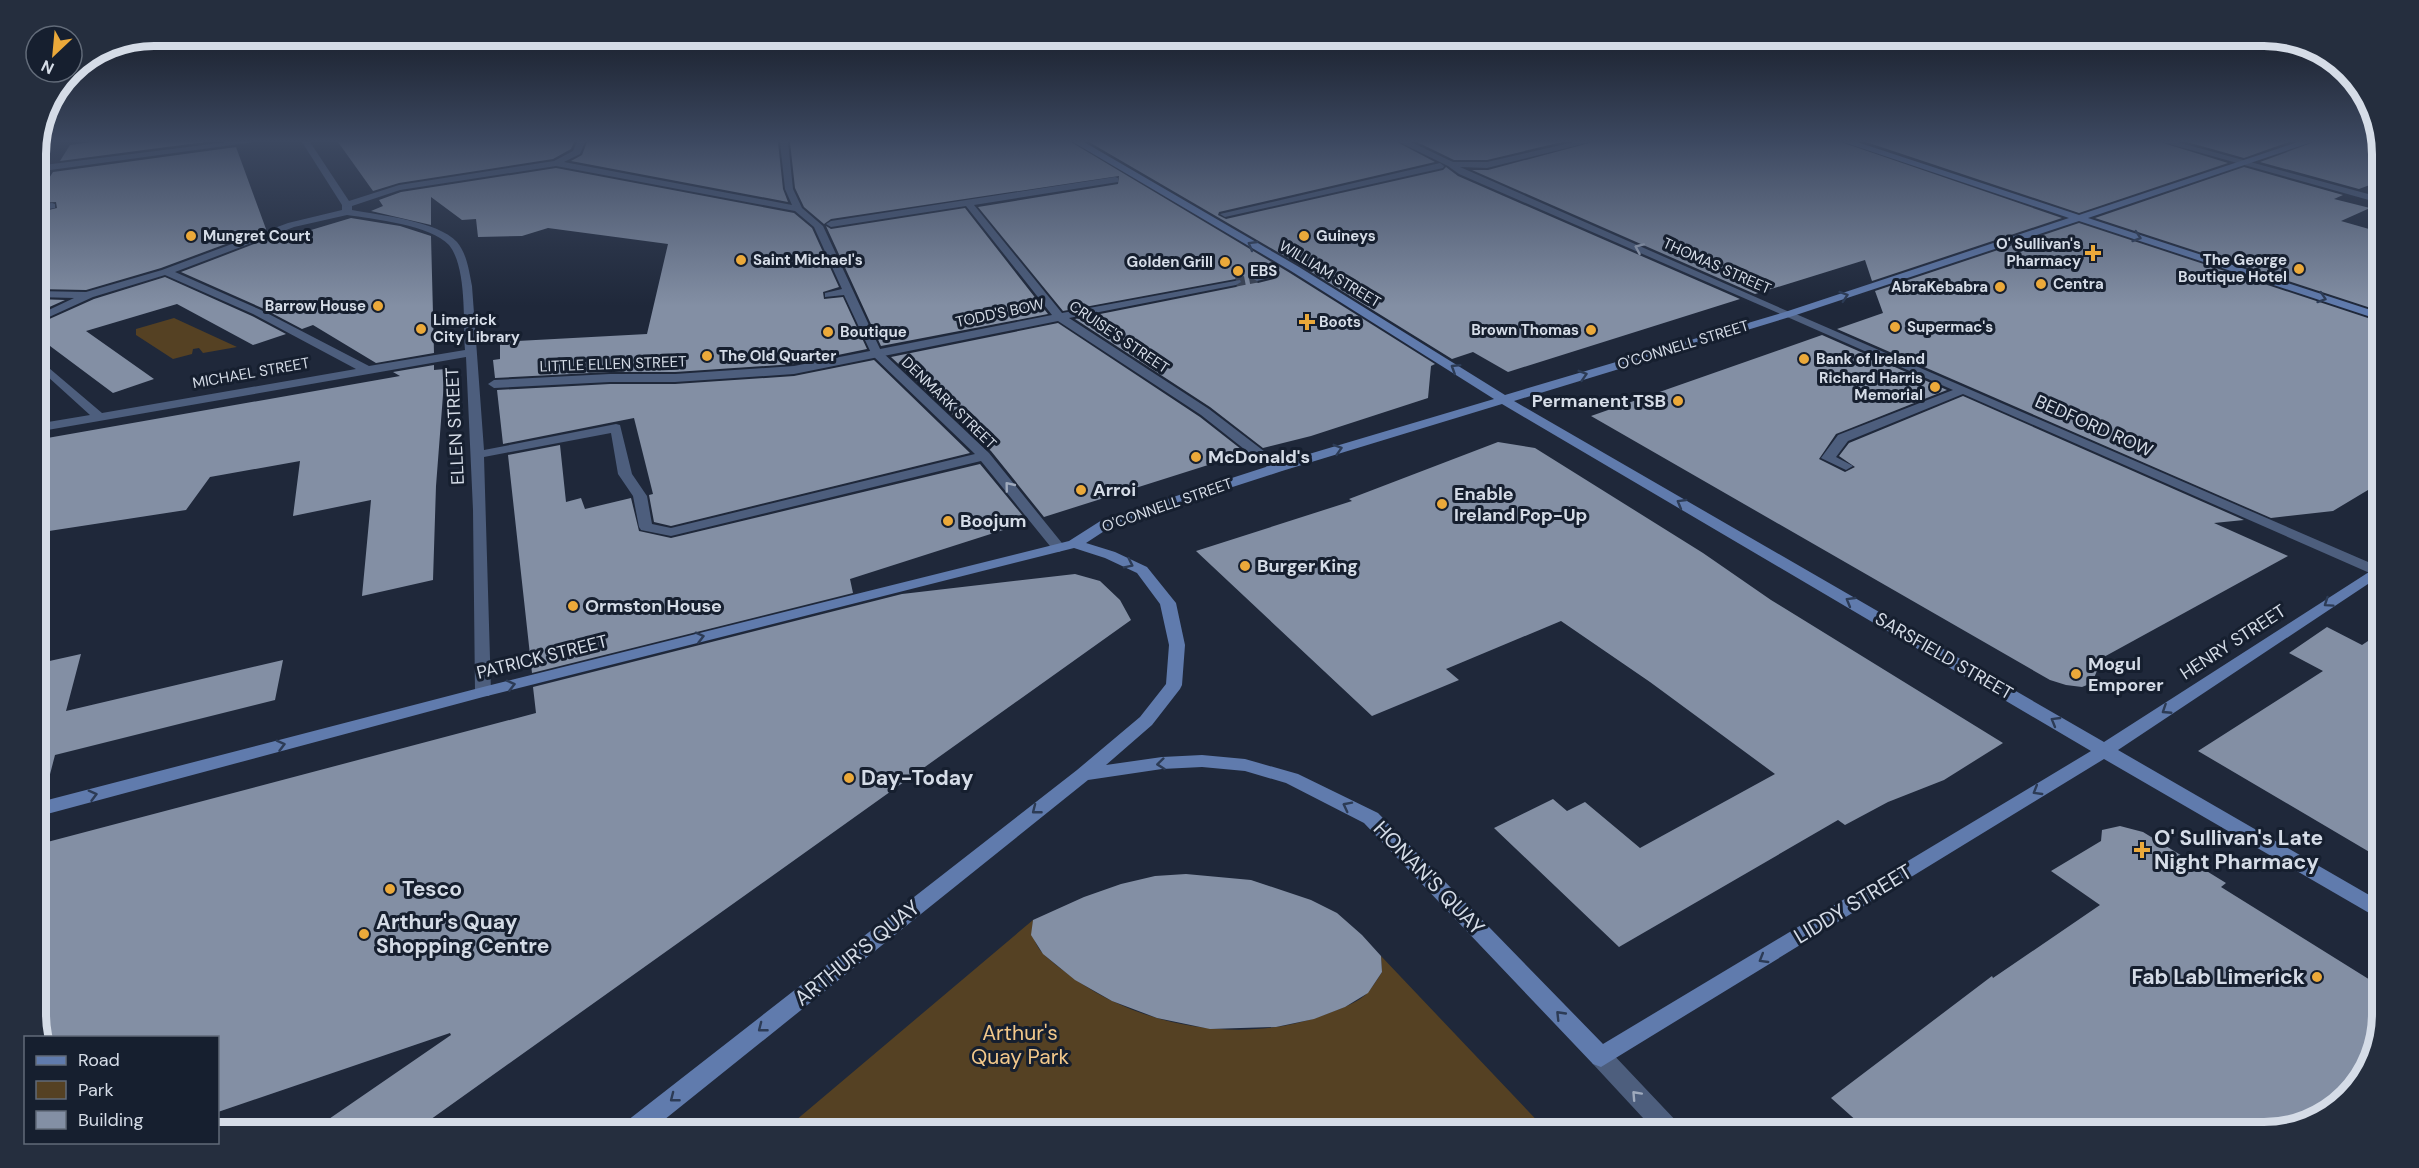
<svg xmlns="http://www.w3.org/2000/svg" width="2419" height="1168" font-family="'DM Sans',sans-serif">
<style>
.green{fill:#554123}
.building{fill:#838fa4;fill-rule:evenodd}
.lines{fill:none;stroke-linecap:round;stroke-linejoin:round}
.pedestrian-tunnel{stroke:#3a4354;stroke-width:9;stroke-dasharray:9 4.5;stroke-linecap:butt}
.pedestrian{fill:#4d5e7d;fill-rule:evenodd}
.minor{fill:#4d5e7d;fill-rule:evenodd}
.secondary{fill:#607bad;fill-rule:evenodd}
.oneway{stroke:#2c3b55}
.oneway2{stroke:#9faabd}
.poi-dot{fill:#eba93a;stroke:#161f2f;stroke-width:2}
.labels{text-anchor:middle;stroke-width:6;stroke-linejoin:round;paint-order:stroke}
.far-poi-label{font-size:15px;font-weight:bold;fill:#d5dce7;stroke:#161f2f;text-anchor:start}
.far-street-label{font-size:15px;fill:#d5dce7;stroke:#161f2f}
.poi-label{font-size:18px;font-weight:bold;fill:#d5dce7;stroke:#161f2f;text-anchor:start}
.street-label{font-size:18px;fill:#d5dce7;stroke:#161f2f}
.near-poi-label{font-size:21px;font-weight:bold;fill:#d5dce7;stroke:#161f2f;text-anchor:start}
.near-street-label{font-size:21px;fill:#d5dce7;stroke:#161f2f}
.near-park-label{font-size:21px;fill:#f3c88a;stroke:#161f2f}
.rim{fill:none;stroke:#d5dce7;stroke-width:8}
</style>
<rect width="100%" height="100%" fill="#1f283a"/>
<path class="green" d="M174 318 237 347 203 353 199 348 193 349 192 354 173 359 136 335V329Z
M1033 920C1030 947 1044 955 1064 971 1134 1027 1245 1047 1329 1013 1342 1008 1360 1002 1369 991 1374 985 1378 978 1382 972L1381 956 1548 1132H782Z"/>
<path class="building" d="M92 142H205L60 161 70 145Z
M338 142H574L571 149 553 159 399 183 373 191Z
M587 142H778L783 189 788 202 571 161 582 155Z
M790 142H1071L1290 273 1435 364 1431 366 1428 398 1311 436 1263 448 1210 407 1075 319 1236 287 1243 283 1241 278 1063 311 978 207 1118 184 1119 176 831 219 824 224 804 207 795 188ZM1270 270 1276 274 1274 279 1258 283 1250 279 1251 276Z
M1089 142H1397L1435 162 1219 212 1218 215 1226 219 1443 170 1446 167 1458 176 1740 299 1508 372 1473 352 1452 359 1300 265Z
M1417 142H1562L1487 160H1454Z
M1593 142H1841L2062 218 1872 281 1865 260 1755 294 1472 170H1488Z
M1866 142H2160L2228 163 2079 213Z
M2187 142H2289L2244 158Z
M2314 142H2381L2383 180 2359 189 2260 162Z
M236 147 266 229 161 268 86 290 36 289V213L57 208 56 202 36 203V198L53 172Z
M2244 167 2343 195 2334 199 2370 208 2341 221 2383 233V312L2095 218Z
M556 168 794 213 812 228 839 287 823 292 824 299 843 297 867 349 794 364 675 372H610L495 378 493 360 500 359V342L647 334 668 244 548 228 522 236 478 237 476 219 462 220 431 197V225L371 211 383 206 379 200 401 192Z
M965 208 1048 314 881 346 826 226 831 229Z
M351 218 400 226 431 236 434 353 376 363 313 325 302 329 262 308 181 272 270 238 271 242Z
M2079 223 2383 323V481L2333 511 2271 518 1837 329 1883 313 1875 291Z
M165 277 252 316 286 334 253 345 177 304 86 331 154 379 113 393 46 343 36 346V325L94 299Z
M36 299 65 300 36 313Z
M1058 323 1200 417 1246 453 1044 517 991 451 891 357Z
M1822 335 1947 390 1836 434 1819 459 1845 472 1855 467 1839 456 1849 443 1963 396 2244 520 2214 523 2288 556 2102 658 2092 683 2082 687 2066 685 2050 680 1591 416Z
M874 360 970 453 671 526 654 522 649 495 653 494 634 418 503 444 497 390 610 384H675L794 376Z
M434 365V370L445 369 436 486 433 580 362 596 371 500 293 516 300 461 210 477 186 510 36 533V440L400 376 393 372Z
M1498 442 1535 448 1703 553 1771 600 2003 743 1944 780 1888 802 1845 825 1838 820 1619 947 1494 828 1553 799 1567 811 1585 802 1640 848 1775 774 1650 682 1561 621 1446 669 1459 680 1372 716 1196 551 1352 501 1349 499Z
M560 445 566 502 581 498 585 509 631 498 639 531 671 538 980 464 1028 522 850 579 853 593 532 673 508 455Z
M1075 574 1100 581 1120 600 1131 620 413 1132H310L451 1035 450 1033 218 1112V1038H42L36 1022V845L536 713 533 687 902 594Z
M2327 627 2362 645 2383 631V860L2198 751 2323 671 2289 653Z
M81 654 66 711 283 660 275 700 55 755 48 782 36 781V664Z
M2120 826 2143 832 2166 846 2226 883 2221 887 2383 988V1014L2371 1066 2330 1112 2265 1132H1869L1831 1098 1992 976 1993 978 2100 905 2051 871 2101 841 2102 830Z
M1186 874 1251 880 1311 900 1337 913 1362 935 1381 956 1382 972 1368 993 1345 1007 1314 1019 1276 1027 1210 1029 1157 1018 1112 1001 1075 980 1043 954 1031 935 1033 920 1084 897 1121 884 1155 876Z"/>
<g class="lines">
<path class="pedestrian-tunnel" d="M1236 282 1257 278"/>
<path class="pedestrian" d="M1440 163 1444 166 1443 168 1225 217 1220 214Z
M1115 177 1118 178V182L974 205 1062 313 1240 280 1241 282 1236 285 1069 318 1209 409 1282 465 1284 468 1282 471H1272L1201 415 1058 321 794 374 675 382H610L494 388 488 384 494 380 610 374H675L794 366 1052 315 966 206 831 227 826 224 831 221Z
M1269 272 1274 275 1273 277 1257 281 1252 278Z
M1789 311 2382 568 2383 573 2372 574 1963 394 1848 441 1836 457 1853 466 1846 470 1821 458 1838 435 1953 390 1785 316V312Z"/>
<path class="minor" d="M227 142H254L36 172V166Z
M302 142H310L349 201 399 185 554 161 573 151 577 142H585L580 154 564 162 792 205 785 189 780 142H788L793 189 802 208 823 226 881 351 989 453 1066 548 1059 552 1054 551 981 461 671 536 641 530 639 527 633 496 618 474 611 433 484 457 491 692 489 696H477L475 692 473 510 466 357 36 432V424L90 415 36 366V357L102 413 356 369 253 314 165 275 93 297 36 323V316L74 298 36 297V291L86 292 162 270 288 223 342 210V205ZM556 166 795 211 814 227 842 289 825 293V297L844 295 872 355 975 454 671 528 652 524 647 496 632 474 620 425 616 424 484 450 472 286C469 271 467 254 457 242 438 221 379 215 352 210V206L400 190ZM347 215C373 219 431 225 449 245 467 267 463 322 465 350L369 366 261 310 175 272 294 227Z
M1399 142H1411L1453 162H1487L1574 142H1591L1487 168 1460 167 1794 314 1793 316H1785L1459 174 1448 166Z
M2162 142H2177L2383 198V204Z
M52 203 55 204V208L36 211V205Z
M1601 1047 1609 1050 1679 1124 1683 1132H1656L1593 1064 1590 1057 1593 1050Z"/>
<path class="secondary" d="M1073 142H1084L1299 267 1505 395 1785 312 2069 218 1843 142H1857L2079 215 2298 142H2312L2088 218 2383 314V321L2079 221 1793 316 1514 401 2104 742 2383 563V574L2118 750 2383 903V921L2104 759 1601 1067 1593 1064 1364 823 1286 783 1245 771 1202 767 1162 769 1088 780 649 1132H619L623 1124 1077 770 1140 717 1166 684 1169 645 1160 604 1137 573 1105 558 1074 548 483 697 36 817V803L483 687 1069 541 1102 520 1272 465 1494 399 1291 271ZM1502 404 2091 751 1603 1044 1378 813 1298 774 1245 759 1202 755 1162 757 1106 765 1152 725 1180 689 1182 685 1185 645 1176 603 1147 567 1115 552 1086 543 1112 526 1282 471Z"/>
</g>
<defs><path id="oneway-chevron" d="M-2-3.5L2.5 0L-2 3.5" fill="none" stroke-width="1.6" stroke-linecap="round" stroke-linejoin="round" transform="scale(1.5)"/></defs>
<g class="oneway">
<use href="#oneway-chevron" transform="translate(2137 237) rotate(18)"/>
<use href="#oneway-chevron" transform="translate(1252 245) rotate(-150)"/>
<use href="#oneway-chevron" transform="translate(1844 296) rotate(-18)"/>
<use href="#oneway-chevron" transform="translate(2322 298) rotate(18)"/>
<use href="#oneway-chevron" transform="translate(1455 368) rotate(-148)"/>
<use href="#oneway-chevron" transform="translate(1583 375) rotate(-17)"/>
<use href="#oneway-chevron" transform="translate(1338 449) rotate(-17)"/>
<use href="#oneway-chevron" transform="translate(1681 503) rotate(-150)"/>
<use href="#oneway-chevron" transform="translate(1129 564) rotate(26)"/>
<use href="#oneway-chevron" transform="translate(1850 601) rotate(-150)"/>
<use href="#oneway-chevron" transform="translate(2328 603) rotate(146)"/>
<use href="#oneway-chevron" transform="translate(700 637) rotate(-14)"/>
<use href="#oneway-chevron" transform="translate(511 685) rotate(-14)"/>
<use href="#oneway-chevron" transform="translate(2166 710) rotate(147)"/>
<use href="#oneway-chevron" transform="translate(2055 721) rotate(-150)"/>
<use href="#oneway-chevron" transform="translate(281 745) rotate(-15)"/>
<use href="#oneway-chevron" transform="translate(1161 764) rotate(174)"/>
<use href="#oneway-chevron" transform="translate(2037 791) rotate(149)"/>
<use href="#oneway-chevron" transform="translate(93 795) rotate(-15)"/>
<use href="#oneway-chevron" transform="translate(1347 806) rotate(-153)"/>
<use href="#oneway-chevron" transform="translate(1036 810) rotate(142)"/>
<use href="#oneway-chevron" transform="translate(1763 959) rotate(149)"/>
<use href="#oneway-chevron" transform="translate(1560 1015) rotate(-134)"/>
<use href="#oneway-chevron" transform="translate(762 1028) rotate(142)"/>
<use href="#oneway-chevron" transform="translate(674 1098) rotate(142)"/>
</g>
<g class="oneway2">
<use href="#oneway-chevron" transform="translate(1639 248) rotate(-156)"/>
<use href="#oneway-chevron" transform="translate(1009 486) rotate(-129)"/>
<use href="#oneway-chevron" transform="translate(1636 1095) rotate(-133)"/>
</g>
<linearGradient id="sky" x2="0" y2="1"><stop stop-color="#111620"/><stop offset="0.46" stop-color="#3c4860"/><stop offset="1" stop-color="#3c4860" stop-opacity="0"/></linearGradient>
<rect width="2419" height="306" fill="url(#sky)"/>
<g class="poi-dot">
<circle cx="191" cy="236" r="6"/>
<circle cx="1304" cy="236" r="6"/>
<path d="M2090 244h6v6h6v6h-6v6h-6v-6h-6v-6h6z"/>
<circle cx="741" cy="260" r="6"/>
<circle cx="1225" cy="262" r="6"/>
<circle cx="2299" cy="269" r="6"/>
<circle cx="1238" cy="271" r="6"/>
<circle cx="2041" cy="284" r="6"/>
<circle cx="2000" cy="287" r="6"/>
<circle cx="378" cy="306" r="6"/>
<path d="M1304 313h6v6h6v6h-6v6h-6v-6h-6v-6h6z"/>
<circle cx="1895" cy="327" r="6"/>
<circle cx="421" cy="329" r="6"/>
<circle cx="1591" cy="330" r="6"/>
<circle cx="828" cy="332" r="6"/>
<circle cx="707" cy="356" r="6"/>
<circle cx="1804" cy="359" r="6"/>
<circle cx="1935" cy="387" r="6"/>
<circle cx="1678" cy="401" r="6"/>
<circle cx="1196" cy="457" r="6"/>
<circle cx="1081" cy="490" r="6"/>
<circle cx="1442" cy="504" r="6"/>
<circle cx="948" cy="521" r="6"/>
<circle cx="1245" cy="566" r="6"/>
<circle cx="573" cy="606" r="6"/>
<circle cx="2076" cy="674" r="6"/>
<circle cx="849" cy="778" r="6"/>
<path d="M2139 841h6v6h6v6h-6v6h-6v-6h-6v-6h6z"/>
<circle cx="390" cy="889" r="6"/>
<circle cx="364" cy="934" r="6"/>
<circle cx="2317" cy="977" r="6"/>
</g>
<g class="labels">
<g class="far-poi-label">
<text x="203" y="241">Mungret Court</text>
<text x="1316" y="241">Guineys</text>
<text x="2081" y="249" text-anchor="end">O' Sullivan's<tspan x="2081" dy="17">Pharmacy</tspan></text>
<text x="753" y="265">Saint Michael's</text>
<text x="2287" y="265" text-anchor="end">The George<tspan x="2287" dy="17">Boutique Hotel</tspan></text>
<text x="1213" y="267" text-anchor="end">Golden Grill</text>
<text x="1250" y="276">EBS</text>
<text x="2053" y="289">Centra</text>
<text x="1988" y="292" text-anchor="end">AbraKebabra</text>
<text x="366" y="311" text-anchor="end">Barrow House</text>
<text x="433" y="325">Limerick<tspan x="433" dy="17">City Library</tspan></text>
<text x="1319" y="327">Boots</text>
<text x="1907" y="332">Supermac's</text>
<text x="1579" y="335" text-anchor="end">Brown Thomas</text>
<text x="840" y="337">Boutique</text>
<text x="719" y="361">The Old Quarter</text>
<text x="1816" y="364">Bank of Ireland</text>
<text x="1923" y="383" text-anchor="end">Richard Harris<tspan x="1923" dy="17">Memorial</tspan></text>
</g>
<g class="far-street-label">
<text transform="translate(1717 266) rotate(24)" y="5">THOMAS STREET</text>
<text transform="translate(1330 274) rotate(31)" y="5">WILLIAM STREET</text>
<text transform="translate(1000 313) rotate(-12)" y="5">TODD'S BOW</text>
<text transform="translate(1119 337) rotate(34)" y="5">CRUISE'S STREET</text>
<text transform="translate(1683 345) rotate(-17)" y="5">O'CONNELL STREET</text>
<text transform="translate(613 364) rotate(-2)" y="5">LITTLE ELLEN STREET</text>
<text transform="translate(251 373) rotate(-10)" y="5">MICHAEL STREET</text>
<text transform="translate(949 403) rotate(44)" y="5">DENMARK STREET</text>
<text transform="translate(1167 505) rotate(-19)" y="5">O'CONNELL STREET</text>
</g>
<g class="poi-label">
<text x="1666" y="407" text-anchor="end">Permanent TSB</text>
<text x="1208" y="463">McDonald's</text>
<text x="1093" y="496">Arroi</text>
<text x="1454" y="500">Enable<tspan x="1454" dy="21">Ireland Pop-Up</tspan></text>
<text x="960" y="527">Boojum</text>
<text x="1257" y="572">Burger King</text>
<text x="585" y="612">Ormston House</text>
<text x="2088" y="670">Mogul<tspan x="2088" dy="21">Emporer</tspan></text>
</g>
<g class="street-label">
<text transform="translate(455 426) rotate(-93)" y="6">ELLEN STREET</text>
<text transform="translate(2094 426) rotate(24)" y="6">BEDFORD ROW</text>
<text transform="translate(2233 642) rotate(-33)" y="6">HENRY STREET</text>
<text transform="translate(1944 656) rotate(30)" y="6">SARSFIELD STREET</text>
<text transform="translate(542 657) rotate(-14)" y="6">PATRICK STREET</text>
</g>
<g class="near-poi-label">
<text x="861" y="785">Day-Today</text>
<text x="2154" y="845">O' Sullivan's Late<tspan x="2154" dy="24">Night Pharmacy</tspan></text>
<text x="402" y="896">Tesco</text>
<text x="376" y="929">Arthur's Quay<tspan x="376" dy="24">Shopping Centre</tspan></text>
<text x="2305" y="984" text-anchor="end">Fab Lab Limerick</text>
</g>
<g class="near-street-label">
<text transform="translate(1429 878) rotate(46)" y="7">HONAN'S QUAY</text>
<text transform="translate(1853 904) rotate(-31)" y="7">LIDDY STREET</text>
<text transform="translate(857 953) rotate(-39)" y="7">ARTHUR'S QUAY</text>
</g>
<g class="near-park-label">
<text x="1020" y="1040">Arthur's<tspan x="1020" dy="24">Quay Park</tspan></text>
</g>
</g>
<path d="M0 0H2419V1168H0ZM154 46H2264A108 108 0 0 1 2372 154V1014A108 108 0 0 1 2264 1122H154A108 108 0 0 1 46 1014V154A108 108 0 0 1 154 46Z" fill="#252e3e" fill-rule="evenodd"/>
<path class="rim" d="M154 46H2264A108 108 0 0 1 2372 154V1014A108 108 0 0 1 2264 1122H154A108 108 0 0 1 46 1014V154A108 108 0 0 1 154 46Z"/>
<rect x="24" y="1036" width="195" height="108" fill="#161f2f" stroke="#626b79" stroke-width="1.5"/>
<rect x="36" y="1056" width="30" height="9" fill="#607bad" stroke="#626b79" stroke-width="1.5"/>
<text x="78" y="1066" font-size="18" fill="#d5dce7">Road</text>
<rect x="36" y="1081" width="30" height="18" fill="#554123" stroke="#626b79" stroke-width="1.5"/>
<text x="78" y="1096" font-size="18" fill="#d5dce7">Park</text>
<rect x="36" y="1111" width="30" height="18" fill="#838fa4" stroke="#626b79" stroke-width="1.5"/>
<text x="78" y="1126" font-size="18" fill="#d5dce7">Building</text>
<g transform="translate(54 54) rotate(206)"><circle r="28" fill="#161f2f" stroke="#626b79" stroke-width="1.5"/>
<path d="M0-4.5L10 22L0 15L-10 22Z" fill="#eba93a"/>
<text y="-9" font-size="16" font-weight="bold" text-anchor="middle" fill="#d5dce7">N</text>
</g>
</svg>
